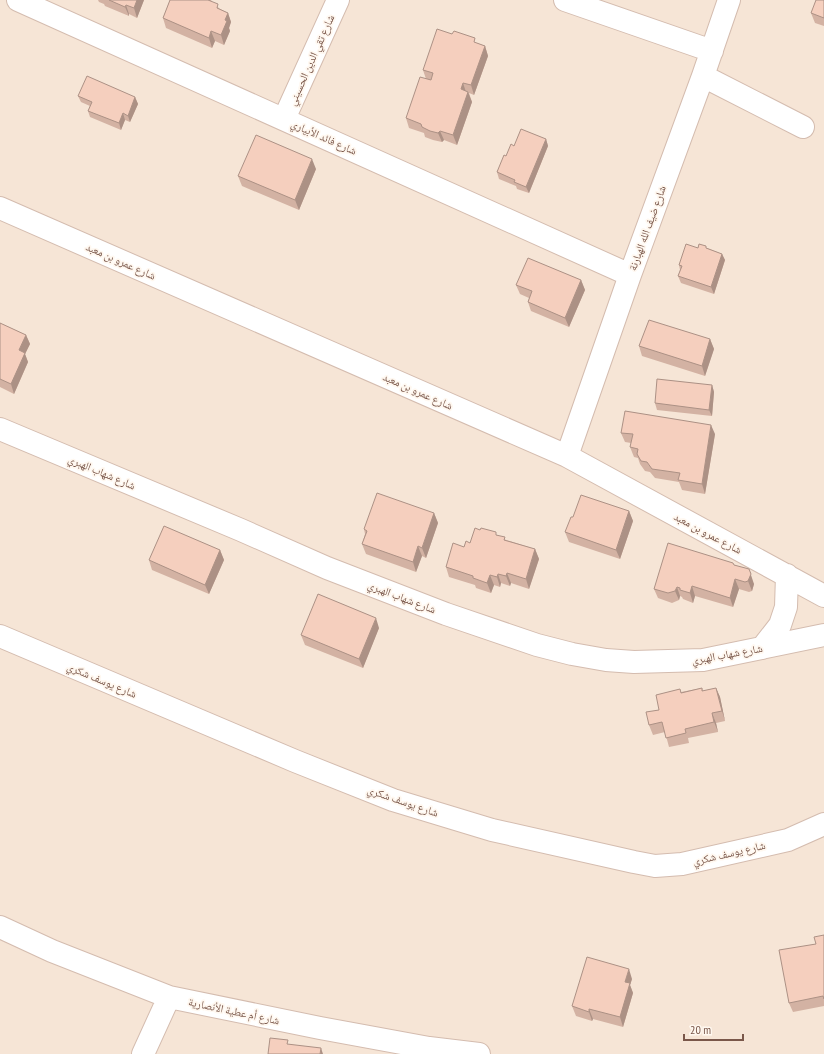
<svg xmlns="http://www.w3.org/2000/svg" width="824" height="1054" font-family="'PT Sans Narrow','Noto Naskh Arabic',sans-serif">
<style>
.residential{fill:#f6e5d6}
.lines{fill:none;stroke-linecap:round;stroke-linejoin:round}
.street-casing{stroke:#d4bcaf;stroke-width:24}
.street{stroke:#fff;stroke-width:22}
.wall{fill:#d3b2a3}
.shaded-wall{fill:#ac9185}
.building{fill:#f5cfbe;stroke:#ac9185}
.labels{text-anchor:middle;stroke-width:3.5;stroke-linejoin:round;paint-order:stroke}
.street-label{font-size:11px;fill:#7a574a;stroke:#fff8f0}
</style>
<rect width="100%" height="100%" fill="#fef3e8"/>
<path class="residential" d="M0 0H824V1054H0Z"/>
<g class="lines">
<defs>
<path id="street" d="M18 0 630 275
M565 0 712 51
M703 76 803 127
M284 119 338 0
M0 208 567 456 824 596
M0 429 241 530 327 568 446 614 537 645 572 654 606 660 634 662 703 660 824 635
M567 456 630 275 703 76 729 0
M0 636 295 761 393 800 492 830 634 862 655 866 682 864 788 840 824 824
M762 648 780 625 786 607 787 575
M0 927 52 951 169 997 320 1028 429 1048 479 1054
M143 1054 169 997"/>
</defs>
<use href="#street" class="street-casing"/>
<use href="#street" class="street"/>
</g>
<path class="wall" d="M98 0H144L137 18 129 14V16L105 6 104 4 99 2Z
M170 0H211L212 2 220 9 228 13 231 22 229 28 230 31 224 45 215 41 212 48 166 28 163 18Z
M824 0V26L815 23 811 13Z
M477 43 485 46 488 56 474 95 469 93 472 102 457 145 444 140 442 142 433 140 425 137 424 133 409 128 406 118 426 79 423 70Z
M78 96 135 97 138 104 130 122 125 120 121 130 90 117 88 111 90 106 81 102Z
M546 139 548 146 529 193 517 189 516 186 499 179 497 172 506 156 514 146Z
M316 169 299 210 242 186 238 176Z
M698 248H707L722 254 725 260 714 294 681 283 678 276 680 270 679 265Z
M581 280 585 290 569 327 531 311 528 302 529 298 520 294 516 285Z
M0 323 26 335 30 344 25 354 28 362 14 394 0 387Z
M710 339 714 349 705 376 642 356 639 346Z
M712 385 714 392 712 416 657 410 655 403Z
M621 433 715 434 705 494 682 490 679 482 655 478 650 472 645 471 640 464 638 458 634 457 630 447 631 443 625 442Z
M629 511 633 521 620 559 569 542 565 532Z
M434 513 438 523 426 558 422 556 416 572 366 554 362 544 365 534 364 529Z
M497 535 506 540 535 549 539 559 529 589 511 583 510 586 501 583 500 587 494 585 491 593 476 588 475 585 449 577 446 567 464 547Z
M220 550 224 560 209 594 152 570 149 560Z
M734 565 754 584 752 591 749 592 739 589 733 607 695 596 693 603 683 599 682 597 680 596 679 600 672 603 658 598 654 589Z
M379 628 363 668 305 645 301 635Z
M702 688 703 691 716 688 720 697 725 721 716 723 718 732 688 738 689 743 669 747 665 732 653 735 649 725 659 710 681 692Z
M824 935V1006L793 1012 789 1003 816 944Z
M632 979 630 985 633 993 623 1027 593 1019 592 1021 576 1016 572 1006Z"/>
<path class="shaded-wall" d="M137 0H144L137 18 134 8Z
M126 5 129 14V16L125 7Z
M228 13 231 22 229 28 230 31 224 45 221 35 225 20Z
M211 31 215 41 212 48 209 38Z
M485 46 488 56 474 95 471 85Z
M463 83 466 92 461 89Z
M468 92 472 102 457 145 453 135Z
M135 97 138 104 130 122 128 116Z
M123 113 125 120 121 130 119 123Z
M440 131 444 140 442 142 438 133Z
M546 139 548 146 529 193 526 187Z
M312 159 316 169 299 210 295 200Z
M722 254 725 260 714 294 711 287Z
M581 280 585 290 569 327 565 318Z
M26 335 30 344 25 354 28 362 14 394 11 384 19 350Z
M710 339 714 349 705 376 702 366Z
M712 385 714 392 712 416 709 410Z
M711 425 715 434 705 494 702 484Z
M629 511 633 521 620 559 616 550Z
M434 513 438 523 426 558 422 548Z
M418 546 422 556 416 572 413 562Z
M535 549 539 559 529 589 526 579Z
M220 550 224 560 209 594 205 585Z
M749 569 754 584 752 591 748 581Z
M507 573 511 583 510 586 506 576Z
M498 574 501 583 500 587 497 577Z
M490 575 494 585 491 593 487 583Z
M735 579 739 589 733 607 730 598Z
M692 586 695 596 693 603 690 593Z
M677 587 680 596 679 600 675 591Z
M376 618 379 628 363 668 359 659Z
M716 688 720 697 725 721 722 711Z
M712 713 716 723 718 732 714 722Z
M629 969 632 979 630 985 633 993 623 1027 620 1017 625 982Z
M589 1009 593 1019 592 1021 589 1012Z
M321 1048 323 1054H320Z"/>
<path class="building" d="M109 0H137L134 8 126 5 125 7Z
M170 0H208L218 4 217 8 228 13 225 20 227 21 221 35 211 31 209 38 163 18Z
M816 0H824V18L811 13Z
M437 29 452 34 454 31 475 38 474 42 485 46 471 85 463 83 461 89 468 92 453 135 440 131 438 133 430 131 422 127 421 124 406 118 420 77 431 80 433 73 423 70Z
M87 76 135 97 128 116 123 113 119 123 88 111 92 102 78 96Z
M521 129 546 139 526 187 514 182 515 180 497 172 504 155 506 156 511 144 514 146Z
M256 135 312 159 295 200 238 176Z
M686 244 698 248 699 244 706 246V248L722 254 711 287 678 276 682 266 679 265Z
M528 258 581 280 565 318 528 302 532 291 516 285Z
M649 320 710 339 702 366 639 346Z
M0 323 26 335 19 350 25 353 11 384 0 379Z
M657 379 712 385 709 410 655 403Z
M625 411 711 425 702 484 678 480 680 473 652 469 647 462 641 461 637 454 638 449 630 447 633 434 621 433Z
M377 493 434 513 422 548 418 546 413 562 362 544 367 531 364 529Z
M581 495 629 511 616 550 565 532 571 517H573Z
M164 526 220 550 205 585 149 560Z
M475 528 480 530 481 528 496 532V535L505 537 504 540 535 549 526 579 507 573 506 576 498 574 497 577 490 575 487 583 473 578V576L446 567 453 543 464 547 466 541 470 543Z
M668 543 733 563 734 565 749 569 751 574 748 581 745 582 735 579 730 598 692 586 690 593 680 590V588L677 587 675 591 668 593 654 589Z
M318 594 376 618 359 659 301 635Z
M702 688V691L716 688 722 711 712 713 714 722 685 729 686 733 666 738 662 722 649 725 646 712 659 710 656 695 680 689 681 693Z
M824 935V999L823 996 789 1003 779 950 816 944 814 937Z
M587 957 629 969 625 982 630 983 620 1017 589 1009V1012L572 1006Z
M270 1038 288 1040 287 1044 321 1048 320 1054H268Z"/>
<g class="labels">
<g class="street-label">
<text transform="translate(311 60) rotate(-66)" y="4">شارع تقي الدين الحسيني</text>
<text transform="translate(324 137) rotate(24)" y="4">شارع فائد الأبياري</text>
<text transform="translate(647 228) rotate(-70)" y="4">شارع ضيف الله الهبارنة</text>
<text transform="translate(121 261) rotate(24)" y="4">شارع عمرو بن معبد</text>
<text transform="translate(418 391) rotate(24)" y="4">شارع عمرو بن معبد</text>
<text transform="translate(102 472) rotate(23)" y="4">شارع شهاب الهبري</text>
<text transform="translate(708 533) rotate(28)" y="4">شارع عمرو بن معبد</text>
<text transform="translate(402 597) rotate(21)" y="4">شارع شهاب الهبري</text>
<text transform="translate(727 654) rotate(-10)" y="4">شارع شهاب الهبري</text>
<text transform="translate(102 680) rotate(23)" y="4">شارع يوسف شكري</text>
<text transform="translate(403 801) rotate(19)" y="4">شارع يوسف شكري</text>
<text transform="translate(729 853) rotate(-13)" y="4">شارع يوسف شكري</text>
<text transform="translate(234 1011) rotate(12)" y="4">شارع أم عطية الأنصارية</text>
</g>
</g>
<path d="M684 1034v6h59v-6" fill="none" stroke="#7a574a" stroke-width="2"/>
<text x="690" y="1034" font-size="12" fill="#7a574a" stroke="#fff8f0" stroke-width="3" paint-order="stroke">20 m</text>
</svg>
